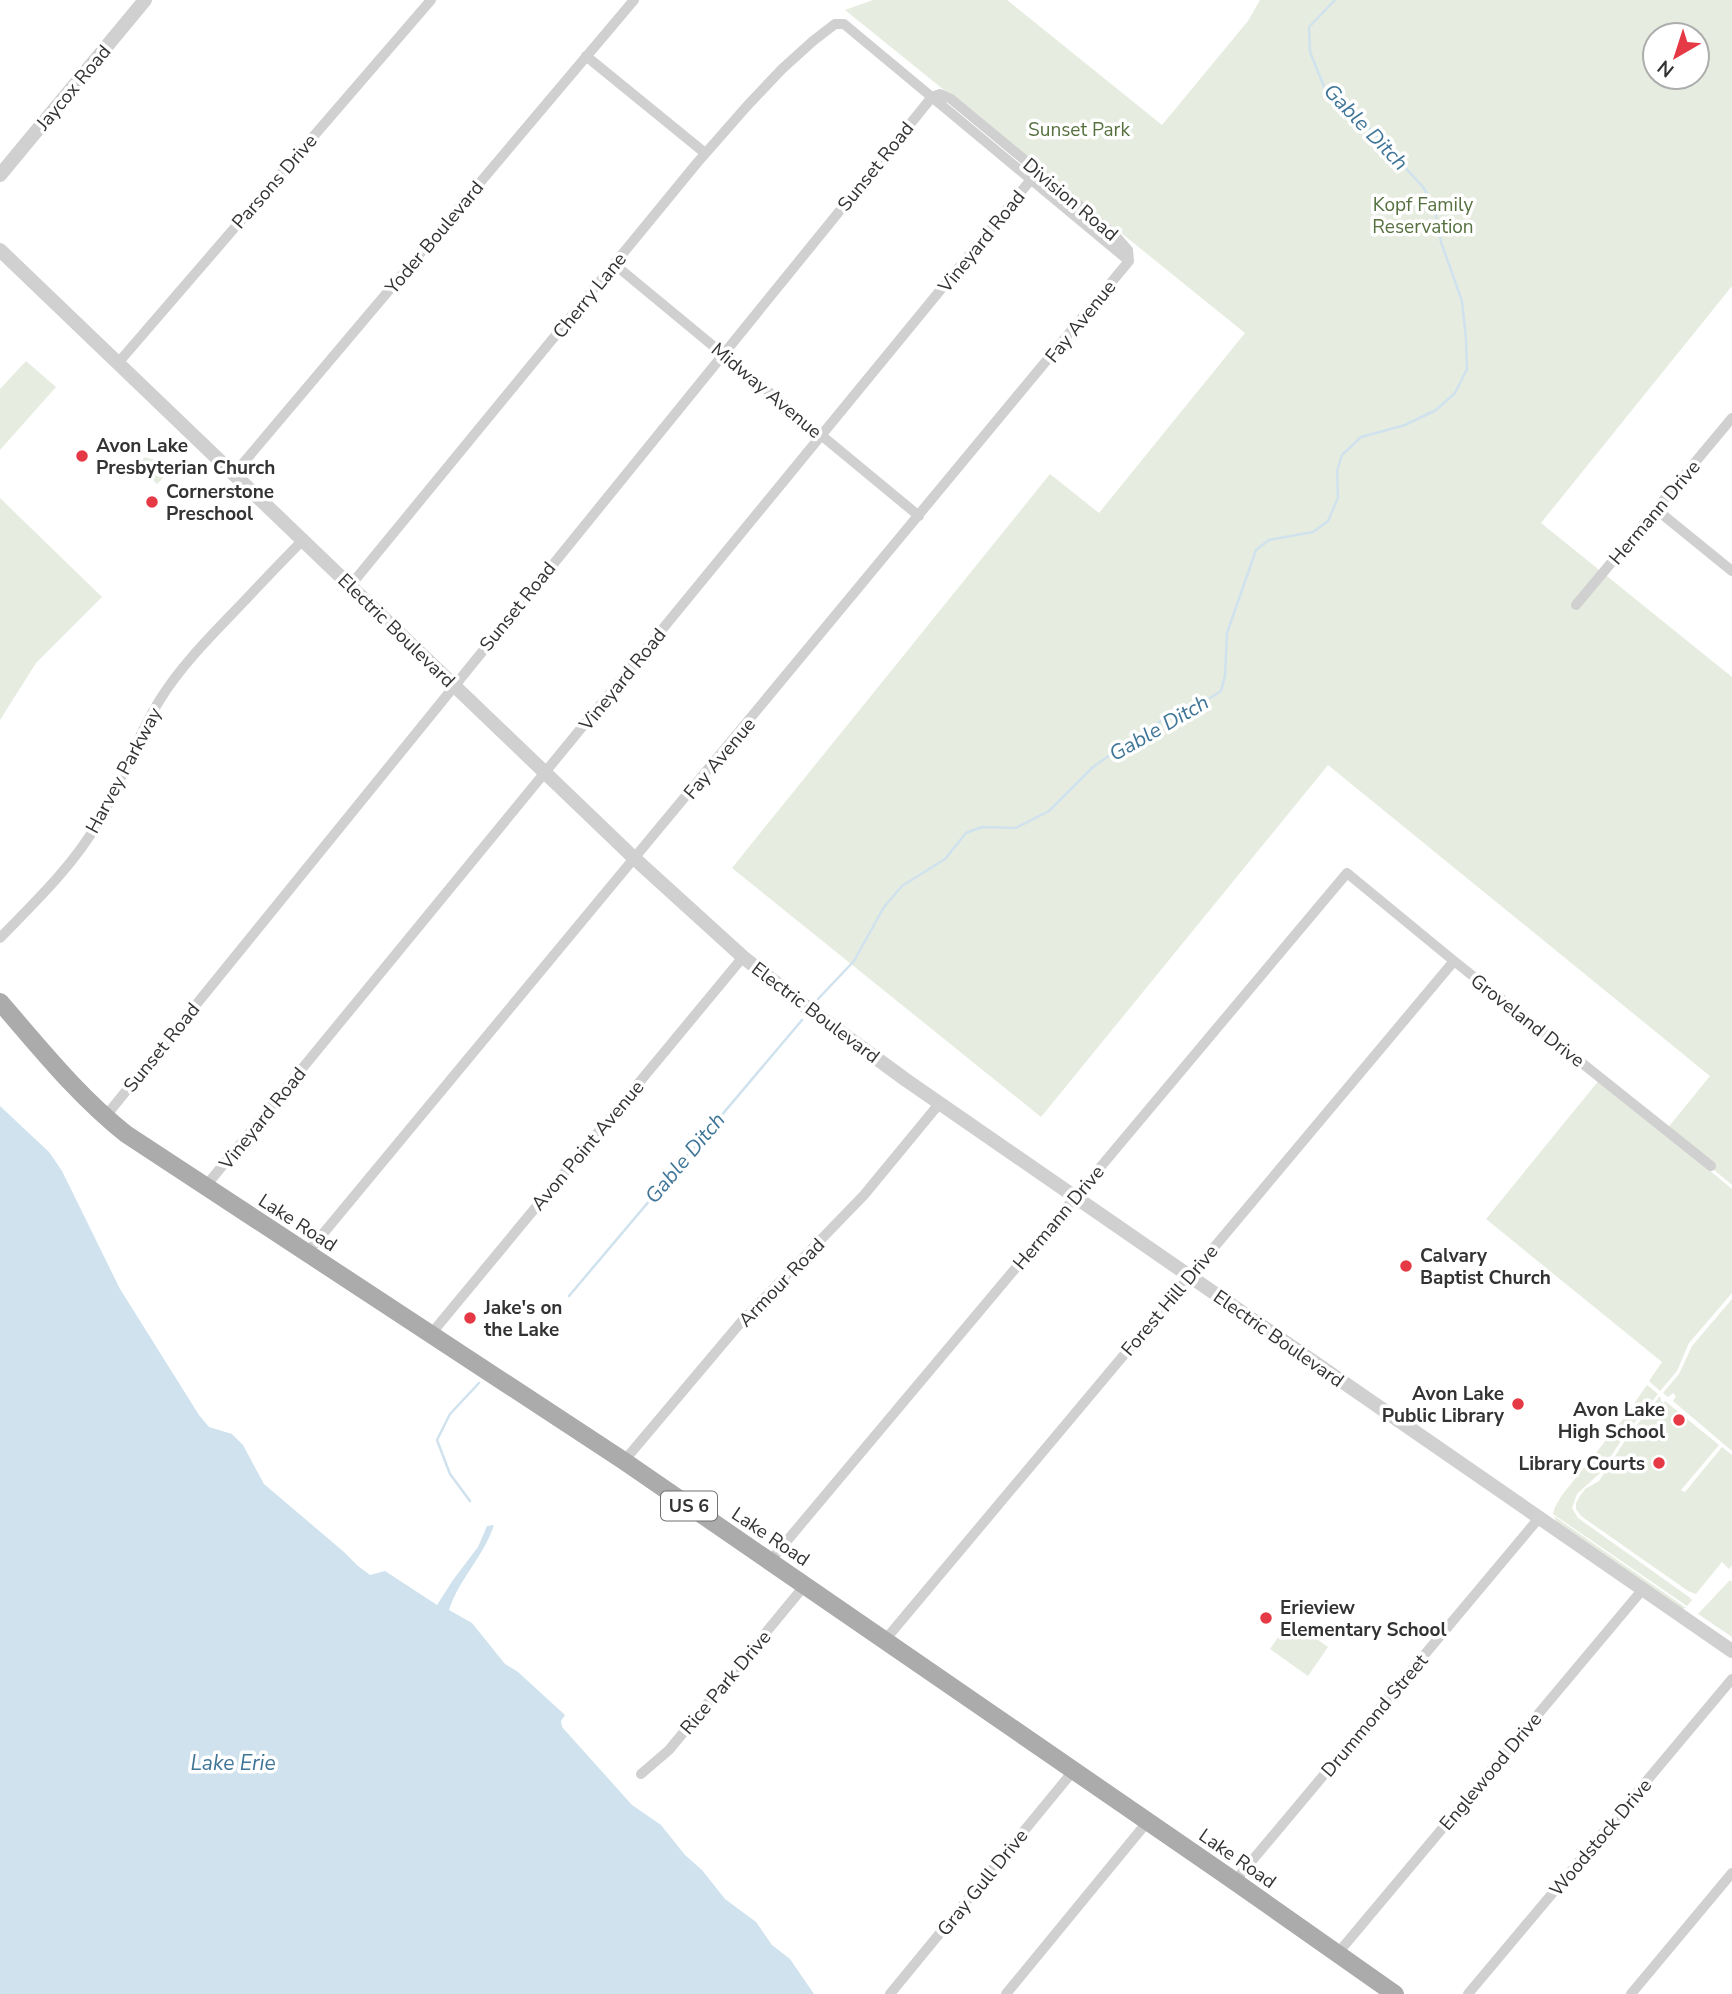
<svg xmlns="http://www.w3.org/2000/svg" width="1732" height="1994" font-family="'Nunito Sans',sans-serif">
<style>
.green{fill:#e6ecdf;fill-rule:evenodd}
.water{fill:#cfe2ee}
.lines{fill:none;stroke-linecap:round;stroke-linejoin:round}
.stream{stroke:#cfe2ee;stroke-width:2.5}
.minor{stroke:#d0d0d0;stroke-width:10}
.tertiary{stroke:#d0d0d0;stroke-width:14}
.primary{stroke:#ababab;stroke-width:18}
.poi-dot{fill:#e63946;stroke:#fff;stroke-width:2.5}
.labels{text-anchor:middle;stroke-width:7;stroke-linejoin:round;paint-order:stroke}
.shield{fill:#fff;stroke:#707070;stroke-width:2}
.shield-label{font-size:18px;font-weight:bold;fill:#333}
.street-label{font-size:19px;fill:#333;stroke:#fff}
.park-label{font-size:19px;fill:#56703f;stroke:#fff}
.poi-label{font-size:19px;font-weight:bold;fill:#333;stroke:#fff;text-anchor:start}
.water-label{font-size:21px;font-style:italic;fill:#3f7597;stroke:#fff}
</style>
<rect width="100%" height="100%" fill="#fff"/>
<path class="green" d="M873 0H1007L1162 125 1248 21 1260 0H1732V286L1541 523 1732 677V1185L1666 1130 1710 1076 1328 765 1041 1117 732 868 1050 474 1099 513 1245 333 845 10ZM1655 35H1697V77H1655Z
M26 361 56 387 0 450V389Z
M145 457 157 461V467L166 475 157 484 138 465Z
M0 498 102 597 36 663 0 720Z
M1600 1079 1732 1189V1293L1689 1343 1677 1371 1660 1391 1649 1381 1662 1362 1486 1219Z
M1732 1299V1451L1673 1401 1676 1396 1673 1393 1668 1397 1663 1393 1679 1374 1692 1346Z
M1647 1385 1658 1394 1626 1433 1600 1473 1577 1494 1572 1508 1578 1518 1689 1597 1692 1600 1687 1606 1553 1514 1555 1507 1562 1495 1624 1418Z
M1660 1396 1661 1401 1664 1403 1665 1401 1719 1445 1681 1490 1685 1492 1722 1447 1732 1455V1565L1729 1569 1722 1562 1696 1594 1688 1591 1581 1516 1576 1509V1503L1580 1496 1585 1489 1599 1481 1628 1436Z
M1554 1516 1686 1608 1682 1609 1557 1523Z
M1730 1580 1732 1582V1637L1698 1614Z
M1290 1620 1328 1647 1308 1676 1270 1649Z"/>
<path class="water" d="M0 1106 49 1152 62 1171 120 1289 199 1415 209 1427 232 1434 243 1445 264 1484 344 1552 358 1566 370 1575 385 1571 437 1605 453 1580 478 1547 487 1526 494 1525C484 1556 459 1579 449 1610L472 1623 505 1664 518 1672 565 1715 561 1721 562 1727 632 1805 661 1825 685 1855 702 1870 725 1899 756 1922 772 1945 790 1959 814 1994H0Z"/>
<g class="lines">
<path class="stream" d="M818 999 854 961 884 907 902 886 945 859 966 833 982 827 1016 828 1049 811 1093 767 1149 728 1185 707 1207 700 1221 691 1225 676 1227 633 1256 550 1269 540 1313 532 1328 521 1338 498 1337 471 1342 455 1361 437 1405 425 1436 410 1455 393 1467 369 1466 339 1462 301 1441 242 1434 205 1423 187 1357 115 1325 89 1310 52 1309 27 1335 0
M569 1296 802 1020
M470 1501 450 1474 437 1440 450 1414 479 1383"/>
<path class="minor" d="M586 56 705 153
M932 97 940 94 951 99 1114 234 1128 250 1129 261
M614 264 919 516
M118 363 431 0
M234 474 634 0
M1657 510 1732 571
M350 586 697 163 747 106 782 69 813 41 835 24H844L1129 261
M1576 605 1732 418
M0 938C36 901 73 866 99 821 122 781 136 737 161 698 180 668 205 642 229 617 254 591 278 565 303 540
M105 1117 932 97
M205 1187 1038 171
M307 1253 1129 261
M431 1334 743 957
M624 1461 742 1321 864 1195 939 1104
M770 1561 1347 873 1454 961 1711 1166
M885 1640 1454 961
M641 1774 669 1750 805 1585
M1235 1881 1539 1518
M1338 1953 1643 1589
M890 1994 1074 1770
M1006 1994 1148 1821
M1468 1994 1732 1679
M1631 1994 1732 1873"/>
<path class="tertiary" d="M0 175 145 0
M0 250 634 858 743 957 805 1006 906 1080 1732 1651"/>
<path class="primary" d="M0 1002C40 1048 78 1096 126 1134L624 1461 1227 1876 1395 1994"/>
</g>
<g class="poi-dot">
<circle cx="82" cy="456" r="7"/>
<circle cx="152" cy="502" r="7"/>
<circle cx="1406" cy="1266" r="7"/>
<circle cx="470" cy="1318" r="7"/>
<circle cx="1518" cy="1404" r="7"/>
<circle cx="1679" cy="1420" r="7"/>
<circle cx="1659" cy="1463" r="7"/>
<circle cx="1266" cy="1618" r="7"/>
</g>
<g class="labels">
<rect class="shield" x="661" y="1491.5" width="56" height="29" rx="5"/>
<g class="shield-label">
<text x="689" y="1512">US 6</text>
</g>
<g class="street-label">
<text transform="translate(73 87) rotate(-50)" y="7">Jaycox Road</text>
<text transform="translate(875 166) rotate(-51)" y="7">Sunset Road</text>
<text transform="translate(274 181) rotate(-49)" y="7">Parsons Drive</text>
<text transform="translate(1071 199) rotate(40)" y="7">Division Road</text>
<text transform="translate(434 237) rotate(-50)" y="7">Yoder Boulevard</text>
<text transform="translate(981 241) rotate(-51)" y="7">Vineyard Road</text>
<text transform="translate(589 295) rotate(-51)" y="7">Cherry Lane</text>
<text transform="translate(1080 321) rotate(-51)" y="7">Fay Avenue</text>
<text transform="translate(767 390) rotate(40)" y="7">Midway Avenue</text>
<text transform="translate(1654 512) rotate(-50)" y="7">Hermann Drive</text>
<text transform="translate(517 606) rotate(-51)" y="7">Sunset Road</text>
<text transform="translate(397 630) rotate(44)" y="7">Electric Boulevard</text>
<text transform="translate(622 679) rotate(-51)" y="7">Vineyard Road</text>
<text transform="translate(719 758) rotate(-50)" y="7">Fay Avenue</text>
<text transform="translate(123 770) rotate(-62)" y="7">Harvey Parkway</text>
<text transform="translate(816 1012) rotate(37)" y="7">Electric Boulevard</text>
<text transform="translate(1528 1020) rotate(38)" y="7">Groveland Drive</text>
<text transform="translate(161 1047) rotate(-51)" y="7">Sunset Road</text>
<text transform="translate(262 1118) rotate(-51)" y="7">Vineyard Road</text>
<text transform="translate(587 1145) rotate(-50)" y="7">Avon Point Avenue</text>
<text transform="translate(1058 1217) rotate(-50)" y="7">Hermann Drive</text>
<text transform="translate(298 1222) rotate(33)" y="7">Lake Road</text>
<text transform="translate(781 1282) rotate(-46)" y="7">Armour Road</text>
<text transform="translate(1169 1300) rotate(-50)" y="7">Forest Hill Drive</text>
<text transform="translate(1279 1338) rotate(35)" y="7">Electric Boulevard</text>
<text transform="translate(771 1536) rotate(34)" y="7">Lake Road</text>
<text transform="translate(725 1682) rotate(-50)" y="7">Rice Park Drive</text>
<text transform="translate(1374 1715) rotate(-50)" y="7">Drummond Street</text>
<text transform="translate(1490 1771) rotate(-50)" y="7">Englewood Drive</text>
<text transform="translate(1600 1837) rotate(-50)" y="7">Woodstock Drive</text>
<text transform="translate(1238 1858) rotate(35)" y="7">Lake Road</text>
<text transform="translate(982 1882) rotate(-51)" y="7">Gray Gull Drive</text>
</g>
<g class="park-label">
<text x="1079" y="136">Sunset Park</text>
<text x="1423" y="211">Kopf Family<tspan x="1423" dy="22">Reservation</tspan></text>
</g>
<g class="poi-label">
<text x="96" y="452">Avon Lake<tspan x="96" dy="22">Presbyterian Church</tspan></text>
<text x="166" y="498">Cornerstone<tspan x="166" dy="22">Preschool</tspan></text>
<text x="1420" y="1262">Calvary<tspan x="1420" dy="22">Baptist Church</tspan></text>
<text x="484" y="1314">Jake's on<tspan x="484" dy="22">the Lake</tspan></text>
<text x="1504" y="1400" text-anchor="end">Avon Lake<tspan x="1504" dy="22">Public Library</tspan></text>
<text x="1665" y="1416" text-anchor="end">Avon Lake<tspan x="1665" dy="22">High School</tspan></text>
<text x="1645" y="1470" text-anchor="end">Library Courts</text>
<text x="1280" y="1614">Erieview<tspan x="1280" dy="22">Elementary School</tspan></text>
</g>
<g class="water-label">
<text transform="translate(1366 127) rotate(46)" y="7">Gable Ditch</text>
<text transform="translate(1159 728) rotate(-30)" y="7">Gable Ditch</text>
<text transform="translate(685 1158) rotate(-50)" y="7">Gable Ditch</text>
<text x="233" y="1770">Lake Erie</text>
</g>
</g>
<g transform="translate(1676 56) rotate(219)"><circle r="33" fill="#ffffff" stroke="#adadad" stroke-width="2"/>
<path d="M0-5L12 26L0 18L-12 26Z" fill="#e63946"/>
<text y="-10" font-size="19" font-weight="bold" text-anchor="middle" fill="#333333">N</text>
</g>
</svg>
